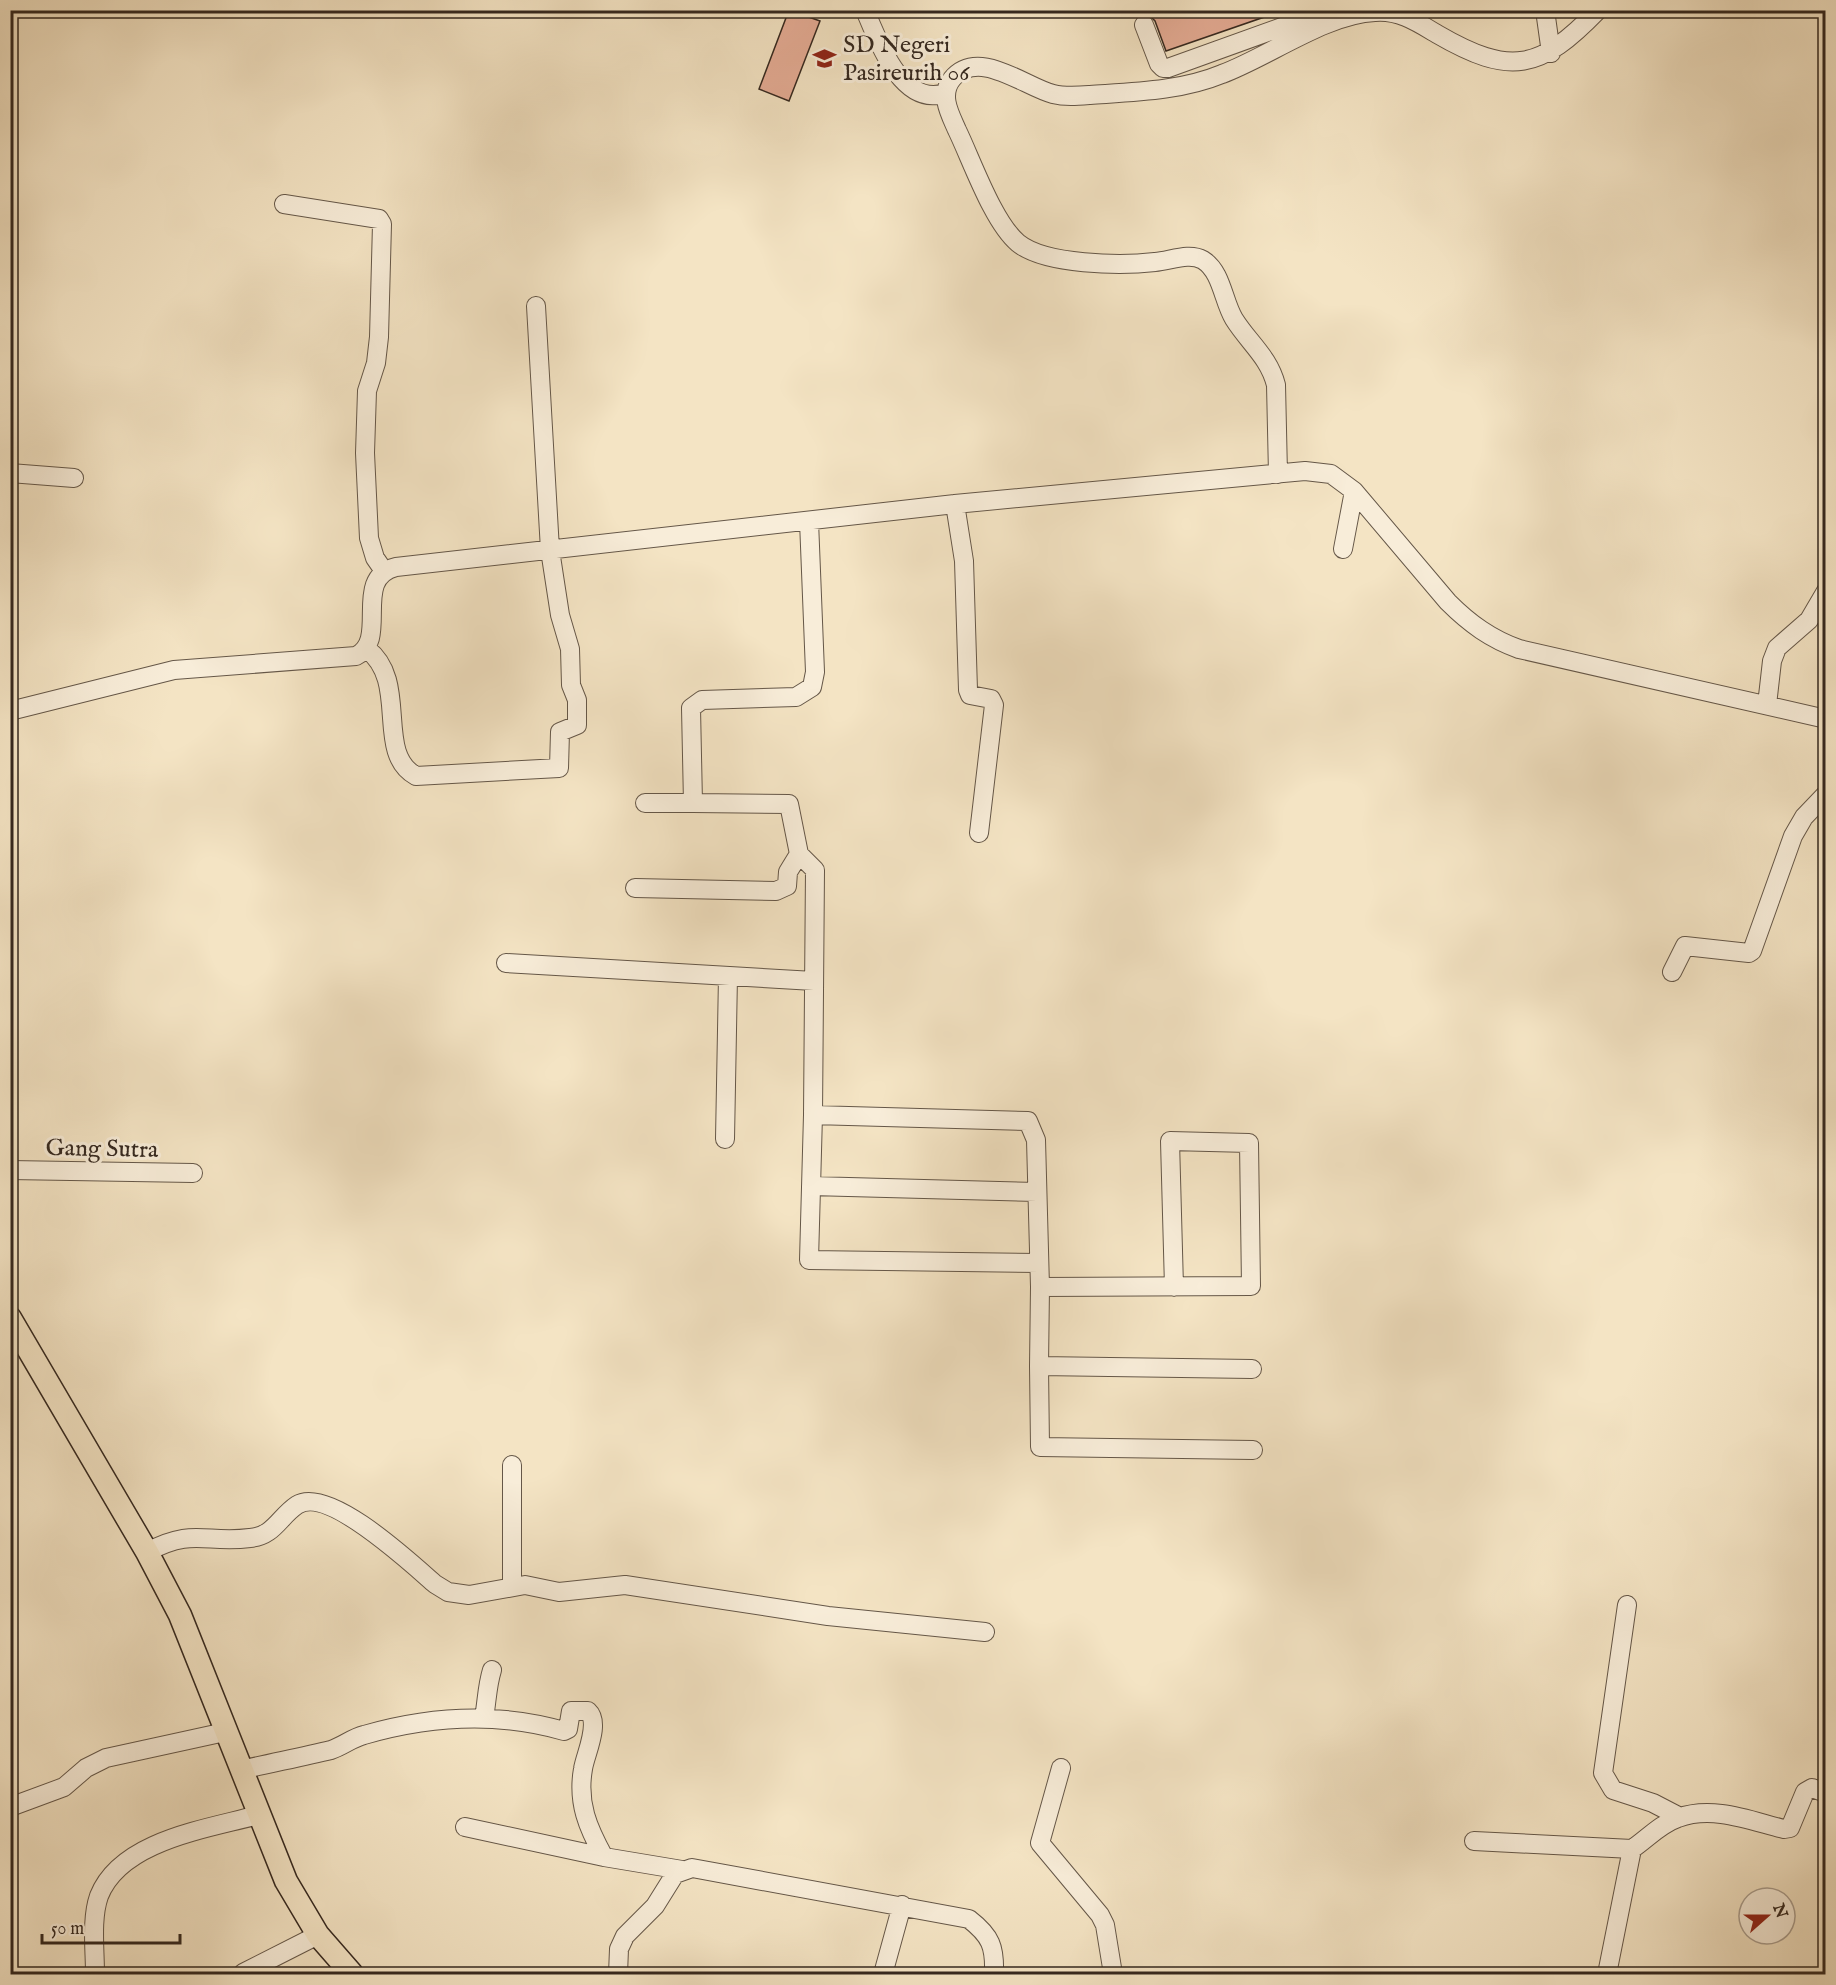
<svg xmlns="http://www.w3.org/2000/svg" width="1836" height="1985" font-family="'IM FELL English',serif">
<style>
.building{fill:#e5ac95;stroke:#35281f;stroke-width:1.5}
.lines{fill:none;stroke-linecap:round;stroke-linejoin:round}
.minor-casing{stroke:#655748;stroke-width:20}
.major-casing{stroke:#35281f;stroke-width:25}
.minor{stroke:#f8edd9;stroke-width:18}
.major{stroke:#f4e4c4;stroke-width:22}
.labels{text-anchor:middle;stroke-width:6;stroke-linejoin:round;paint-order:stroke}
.poi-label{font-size:24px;fill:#35281f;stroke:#f8edd9;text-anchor:start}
.street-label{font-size:24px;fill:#35281f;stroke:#f8edd9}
</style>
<rect width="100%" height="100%" fill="#f4e4c4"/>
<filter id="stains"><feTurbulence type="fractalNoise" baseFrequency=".00333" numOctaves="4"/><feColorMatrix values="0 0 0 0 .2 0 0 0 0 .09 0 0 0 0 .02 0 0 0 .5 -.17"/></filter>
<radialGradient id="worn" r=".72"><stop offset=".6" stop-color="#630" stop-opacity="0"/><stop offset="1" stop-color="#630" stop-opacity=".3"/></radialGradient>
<path class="building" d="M789 10 820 21 789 101 759 89Z
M1144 10H1275L1276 13 1166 51 1155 21Z"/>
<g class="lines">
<defs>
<path id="minor" d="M865 10C878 41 902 108 945 93
M1545 10 1551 53
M1144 25 1159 64 1163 68H1168L1329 10
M284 204 379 219 382 224 379 337 376 363 367 391 365 453 369 538 375 558 384 571
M10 473 74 478
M1278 474 1276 385C1269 357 1249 343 1234 319 1223 301 1222 272 1203 260 1189 252 1170 261 1155 262 1121 266 1045 265 1018 243 993 222 972 161 957 130 950 114 939 95 952 79 978 47 1025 87 1053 94 1065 97 1077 96 1090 95 1134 92 1181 91 1222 74 1268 57 1326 14 1375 12 1399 10 1417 22 1437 34 1511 77 1540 70 1598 10
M955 504 964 561 968 690 970 695 991 699 994 705 979 833
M809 521 815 672 812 687 796 697 702 700 691 708 693 803 789 804 799 854 815 870 813 1115 1028 1121 1036 1140 1040 1287 1251 1286 1249 1143 1170 1141 1174 1287
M1343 549 1354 491
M367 649C410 682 374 753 416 776L559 768 560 732 577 725V700L571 685 570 649 560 615 550 550 536 306
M1767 705 1772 661 1777 648 1809 620 1826 591
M10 711 174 670 356 656C390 640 351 578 396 567L955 504 1305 471 1331 474 1354 491 1448 602C1470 624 1491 639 1519 649L1826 719
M645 803H693
M635 888 776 891 787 886 788 872 799 854
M506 963 814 981
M1672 972 1685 946 1749 953 1752 951 1793 836 1804 817 1826 794
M813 1115 809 1260 1039 1263
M725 1139 728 976
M10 1170 193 1173
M811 1186 1037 1192
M1040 1287 1039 1366 1252 1369
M1039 1366 1040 1447 1253 1450
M512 1465V1586
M147 1552C194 1527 205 1544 250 1538 274 1536 279 1517 297 1505 328 1485 412 1564 435 1584L448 1592 469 1595 525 1585 559 1592 625 1585 828 1616 985 1632
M1627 1605 1603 1773 1613 1790 1653 1803 1680 1817
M484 1718C487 1701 487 1686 492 1670
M1061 1768 1040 1843 1100 1915 1105 1925 1113 1974
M241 1770C271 1763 302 1757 331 1750 343 1746 352 1738 364 1735 430 1716 498 1712 564 1731L568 1729 571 1711H588C601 1723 585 1755 583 1769 577 1803 588 1828 604 1857L682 1870
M10 1807 64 1787 86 1768 106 1758 225 1732
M465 1827 604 1857
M1474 1841 1632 1849
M243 1973 318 1935
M95 1974C95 1949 91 1919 99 1896 121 1840 208 1829 258 1815
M618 1974 619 1949 625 1936 655 1906 675 1874 692 1868 969 1919C991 1936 995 1947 994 1974
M883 1974 902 1905
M1607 1974 1632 1849C1647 1839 1660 1824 1678 1818 1713 1805 1751 1821 1784 1829L1790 1828 1805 1792 1812 1788 1826 1793"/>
<path id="major" d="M10 1318 147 1552 180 1615 286 1881 318 1935 352 1974"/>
</defs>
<use href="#minor" class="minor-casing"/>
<use href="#major" class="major-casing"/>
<use href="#minor" class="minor"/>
<use href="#major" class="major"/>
</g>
<defs>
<symbol id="school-bare" viewBox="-9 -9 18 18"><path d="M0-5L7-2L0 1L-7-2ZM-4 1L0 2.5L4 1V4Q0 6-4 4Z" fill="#8f2418" stroke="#f8edd9" stroke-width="2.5" paint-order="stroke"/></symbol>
</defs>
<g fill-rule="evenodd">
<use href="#school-bare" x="808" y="42" width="33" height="33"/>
</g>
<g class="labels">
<g class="poi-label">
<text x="843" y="52">SD Negeri<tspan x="843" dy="28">Pasireurih 06</tspan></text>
</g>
<g class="street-label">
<text transform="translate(102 1148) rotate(1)" y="8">Gang Sutra</text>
</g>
</g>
<rect width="1836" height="1985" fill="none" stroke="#f4e4c4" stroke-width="36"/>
<rect x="12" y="12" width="1812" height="1961" fill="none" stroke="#35281f" stroke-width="3"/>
<rect x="18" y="18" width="1800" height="1949" fill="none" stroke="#35281f" stroke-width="1.5"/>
<g transform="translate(1767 1916) rotate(69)"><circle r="28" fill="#f8edd9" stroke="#aa9e8f" stroke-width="1.5"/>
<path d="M0-4.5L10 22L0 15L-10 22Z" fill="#8f2418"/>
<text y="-9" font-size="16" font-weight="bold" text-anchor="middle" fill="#35281f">N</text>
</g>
<path d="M42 1934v9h138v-9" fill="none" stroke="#35281f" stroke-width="3"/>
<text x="51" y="1934" font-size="18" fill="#35281f" stroke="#f8edd9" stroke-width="4.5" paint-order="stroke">50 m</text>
<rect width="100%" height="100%" filter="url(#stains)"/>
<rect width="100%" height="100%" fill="url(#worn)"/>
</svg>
